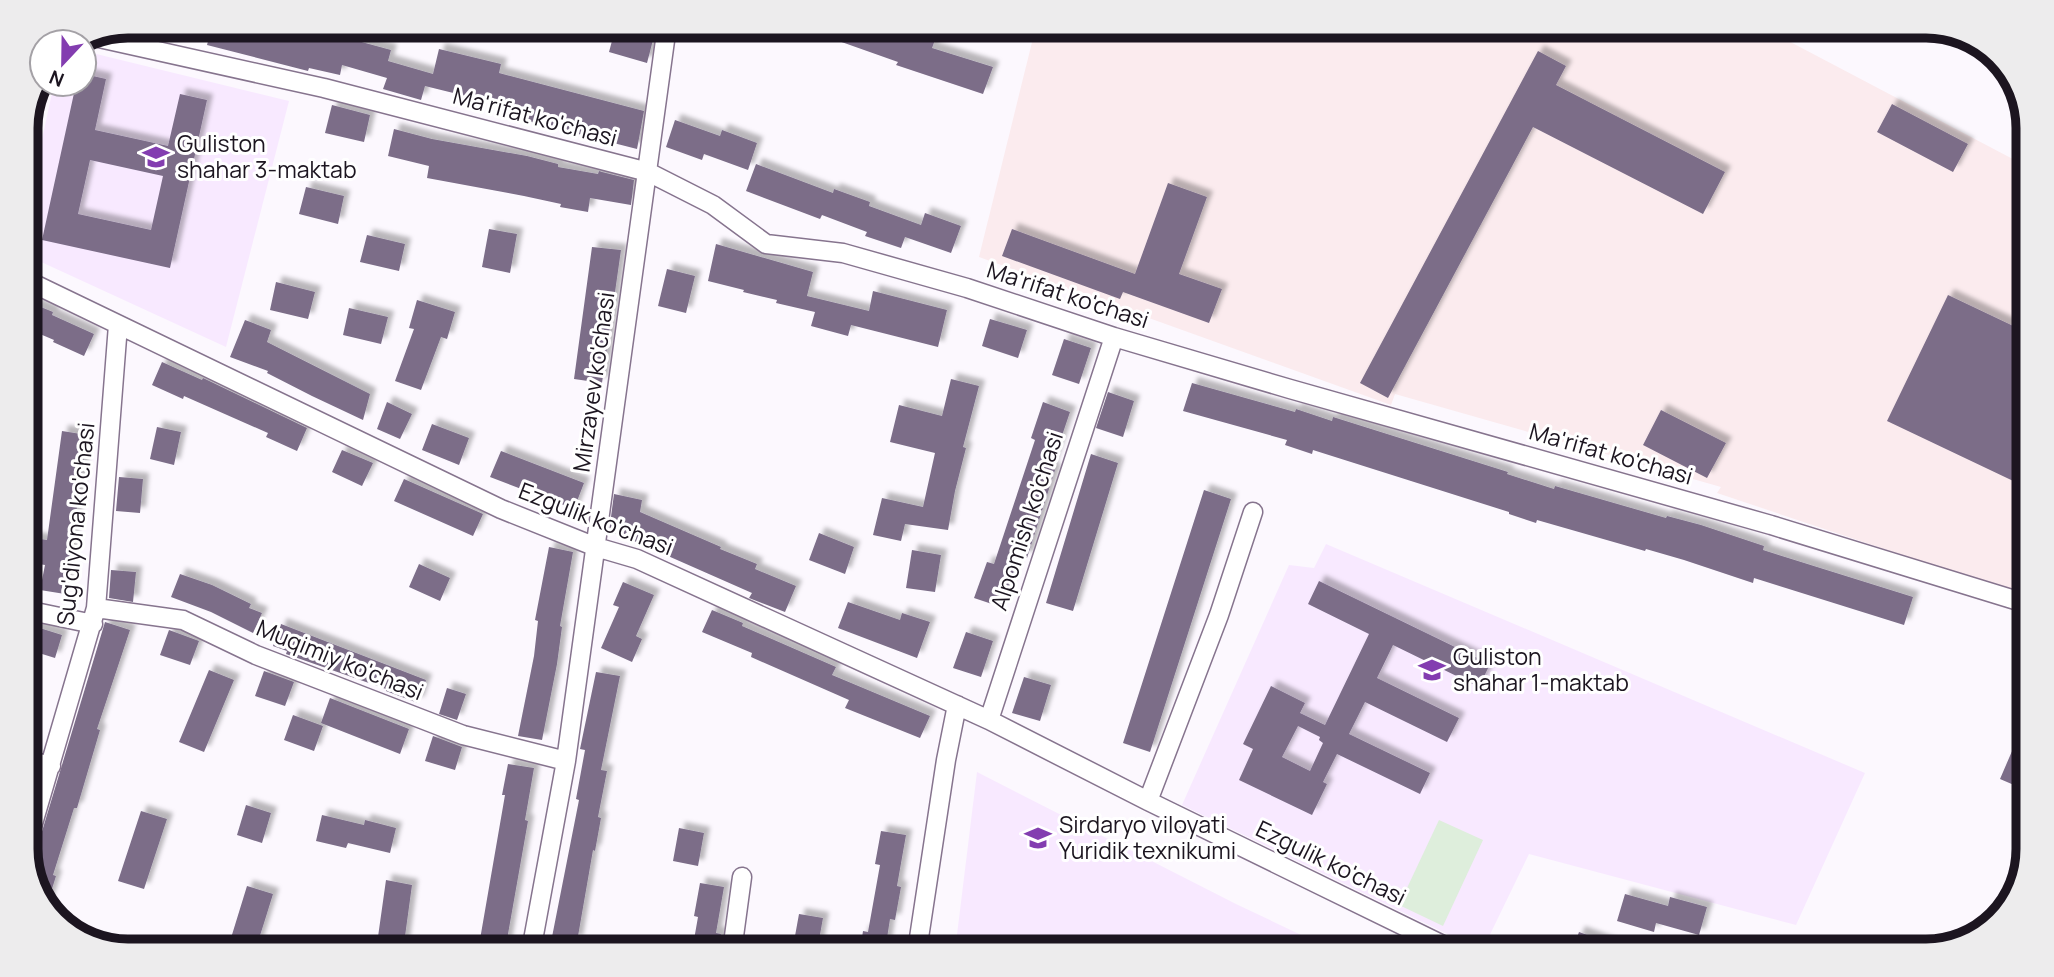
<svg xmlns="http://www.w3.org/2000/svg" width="2054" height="977" font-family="Manrope,sans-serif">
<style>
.industrial{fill:#fbebee}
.built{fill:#f8e9ff}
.green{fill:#deeedc}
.building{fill:#7b6d88;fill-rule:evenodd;filter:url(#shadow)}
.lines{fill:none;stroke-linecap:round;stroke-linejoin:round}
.minor-casing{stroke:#86748e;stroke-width:21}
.minor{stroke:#fff;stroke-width:18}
.labels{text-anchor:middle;stroke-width:6;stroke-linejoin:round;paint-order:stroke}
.street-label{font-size:23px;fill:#1c1520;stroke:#fff}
.poi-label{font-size:23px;fill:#1c1520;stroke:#fff;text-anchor:start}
.rim{fill:none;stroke:#1c1520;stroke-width:9}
</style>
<defs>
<filter id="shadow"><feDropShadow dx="6" dy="-6" stdDeviation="2" flood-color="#0004"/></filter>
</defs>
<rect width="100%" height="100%" fill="#fcf8fe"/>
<path class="industrial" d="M1036 26H1760L2028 167V597L1717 493 1721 487 1395 394 1391 405 979 257Z"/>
<path class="built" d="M84 51 289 101 226 347 26 255V212L54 84H84Z
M1326 544 1865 773 1796 925 1529 854 1482 951 1182 805 1289 565 1314 568Z
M977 772 1236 904 1335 951H955Z"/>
<path class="green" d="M1439 820 1483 840 1443 926 1399 905Z"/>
<path class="building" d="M212 26H289L320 33 321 31 391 50 388 61 433 74 439 49 501 64 499 73 644 111 637 149 500 114 502 105 425 86 421 100 383 89 387 78 342 65 340 75 309 68 308 71 207 45Z
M616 26 654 36 647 63 609 52Z
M802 26H883L906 35 910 26H940L932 48 993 67 983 94 896 65 898 62 802 28Z
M1538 51 1566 66 1556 85 1725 172 1703 214 1533 127 1388 398 1360 383Z
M84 74 106 79 95 130 168 146 180 94 207 100 170 268 42 240 76 84H84ZM90 160 163 176 151 230 78 214Z
M1892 104 1968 144 1953 172 1877 132Z
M332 105 370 115 364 142 325 133Z
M675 120 720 136 722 130 757 143 748 170 704 154 702 160 666 147Z
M394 129 432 139 527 156 558 164V167L598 174 599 171 602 172 634 180 631 205 590 198 588 212 560 207 561 204 524 196 427 178 429 166 388 156Z
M756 164 833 193 834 189 870 202 869 206 921 225 925 213 961 226 951 253 905 237 901 248 865 236 867 232 822 215 820 219 746 191Z
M1168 183 1207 197 1179 274 1222 289 1209 323 1123 292 1120 299 1002 256 1012 229 1135 274Z
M306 187 344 196 338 224 299 214Z
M489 229 517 234 510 273 482 267Z
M367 235 405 244 399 271 360 262Z
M716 244 813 272 807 296 869 311 873 291 947 310 938 347 851 325 848 336 811 326 815 312 776 303 777 300 743 292 744 290 708 281Z
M592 247 621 250 602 383 574 379Z
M667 269 695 276 686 313 658 306Z
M276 282 315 292 308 319 270 310Z
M1948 295 2028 333V488L1887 421Z
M417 300 455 312 447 339 441 337 421 390 395 381 414 329 409 328Z
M26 301 53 312 52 315 94 334 84 356 53 342 54 340 26 328Z
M349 308 388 317 381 344 343 335Z
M990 319 1027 330 1018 358 982 346Z
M245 320 271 330 267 342 370 394 363 420 312 396 267 373 268 371 230 357Z
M1064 339 1091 348 1079 384 1052 375Z
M162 362 202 380 203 378 307 428 297 451 266 437 268 433 184 396 183 399 152 385Z
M951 379 979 386 963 447 966 448 955 491 948 530 905 524 901 541 873 535 882 498 923 507 935 453 890 442 899 405 942 416Z
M1192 383 1295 412 1296 409 1332 421 1333 417 1508 472 1507 474 1554 489 1555 486 1666 518 1667 516 1701 525 1764 546 1763 550 1913 597 1904 625 1754 578 1753 583 1684 560 1646 549 1645 551 1537 520 1536 523 1509 514V512L1313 450 1312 454 1285 445 1287 440 1183 411Z
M1108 392 1134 401 1123 437 1096 428Z
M387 402 412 414 400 439 377 429Z
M1043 402 1070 412 1051 468 1055 470 1027 558 1019 555 1001 607 974 598 987 562 994 564 1035 440 1031 438Z
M1661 410 1726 443 1707 478 1643 445Z
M432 424 469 438 459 465 422 450Z
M157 427 181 432 174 465 150 459Z
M62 431 87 435 65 594 40 590 45 565 26 562V537L47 540Z
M342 450 373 463 362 486 332 472Z
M501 451 584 483 574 509 490 477Z
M1091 454 1118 463 1073 611 1046 603Z
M119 477 143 479 140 513 116 511Z
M404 479 483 514 473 536 394 501Z
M1204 490 1231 499 1150 752 1123 743Z
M614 494 642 500 640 512 721 547 720 549 757 564 755 569 796 586 785 612 749 598 752 593 634 541 636 538 609 532Z
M819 533 854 547 845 574 809 560Z
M549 547 573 552 560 626 562 627 557 664 542 740 518 736 534 656 538 621 535 620Z
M912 550 941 555 935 592 906 588Z
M419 564 450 578 440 601 409 587Z
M111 570 136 572 133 602 109 598Z
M180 574 212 585 251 604 249 608 262 613 253 633 211 612 171 597Z
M1319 581 1490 664 1479 687 1393 645 1377 678 1459 718 1447 742 1365 702 1349 734 1430 773 1420 794 1337 754 1323 782 1327 784 1312 815 1239 780 1253 749 1243 744 1271 686 1305 703 1300 713 1325 725 1369 634 1308 604ZM1298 726 1320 737 1319 740 1323 743 1310 771 1282 757Z
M623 582 654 595 636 636 642 639 632 662 601 648 619 607 613 605Z
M848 602 900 620 902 613 930 622 917 658 838 628Z
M712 610 743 623 742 626 836 667 832 675 930 716 920 738 845 708 849 700 751 657 752 653 702 632Z
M105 622 130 630 97 729 100 730 77 808H74L53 875 56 876 46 908 31 868Z
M281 624 426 680 418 703 386 691V689L286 654 287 651 273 646Z
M30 625 62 635 55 658 26 649V636Z
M169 630 199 641 190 665 160 655Z
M966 632 993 641 981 677 953 668Z
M209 670 234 680 204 752 179 742Z
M264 671 294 682 285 706 255 696Z
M596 672 620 676 601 770 607 771 598 817 601 818 595 851 593 850 577 942 552 937 579 800 576 799 585 750 580 749Z
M1024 677 1051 685 1040 721 1012 713Z
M447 688 466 694 457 720 439 714Z
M330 698 409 729 400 754 321 723Z
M2028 714V791L2000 779Z
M293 715 323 726 314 751 284 740Z
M433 736 462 747 455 770 425 761Z
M508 764 534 768 525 820 528 821 505 951H478L505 795H502Z
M246 805 271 813 262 843 237 835Z
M141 811 167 819 144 889 118 881Z
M322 815 364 825 365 820 396 828 390 853 348 843 346 848 316 841Z
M679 828 704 833 698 866 673 861Z
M881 831 906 835 897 886 901 887 895 920 890 919 885 951H860L863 931 868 932 880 865 875 864Z
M386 880 412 885 403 951H376Z
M700 883 724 887 716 933 721 934 717 951H692L698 917 694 916Z
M247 886 273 894 264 923 255 951H227Z
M1625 894 1668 906 1670 897 1707 907 1699 935 1656 923 1654 932 1617 921Z
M799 914 823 918 817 951 793 947Z
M1579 932 1626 949V951H1572Z"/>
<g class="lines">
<defs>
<path id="minor" d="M99 38 324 88 648 172 713 205 766 244 843 253 967 288 1114 337 1290 389 1771 525 2028 604
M26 280 501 509 596 547 637 559 989 720 1148 801 1455 951
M96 608 183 620 256 655 463 735 566 761
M26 610 93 624
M989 720 1114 337
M26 760 51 766
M1148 801 1219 615 1253 512
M27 844 96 608 118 325
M531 951 566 761 667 26
M732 951 742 877
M917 951 946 760 957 705"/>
</defs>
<use href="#minor" class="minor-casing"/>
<use href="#minor" class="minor"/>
</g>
<defs>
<symbol id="school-bare" viewBox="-9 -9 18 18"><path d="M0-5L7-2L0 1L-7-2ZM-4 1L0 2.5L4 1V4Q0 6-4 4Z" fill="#833db0" stroke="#fff" stroke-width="2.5" paint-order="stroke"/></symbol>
<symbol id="university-bare" viewBox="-9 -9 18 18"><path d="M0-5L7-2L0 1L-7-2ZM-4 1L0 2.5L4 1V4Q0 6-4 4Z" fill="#833db0" stroke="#fff" stroke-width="2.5" paint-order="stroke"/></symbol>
</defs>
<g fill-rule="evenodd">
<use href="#school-bare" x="137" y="138" width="38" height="38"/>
<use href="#school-bare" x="1413" y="651" width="38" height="38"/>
<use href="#university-bare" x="1019" y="819" width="38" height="38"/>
</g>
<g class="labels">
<g class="street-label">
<text transform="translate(535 117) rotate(15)" y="8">Ma'rifat ko'chasi</text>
<text transform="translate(1068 295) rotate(18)" y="8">Ma'rifat ko'chasi</text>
<text transform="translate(594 382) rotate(-82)" y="8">Mirzayev ko'chasi</text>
<text transform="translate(1611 454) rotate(16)" y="8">Ma'rifat ko'chasi</text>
<text transform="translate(596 519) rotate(21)" y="8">Ezgulik ko'chasi</text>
<text transform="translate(1027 521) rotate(-72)" y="8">Alpomish ko'chasi</text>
<text transform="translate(76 524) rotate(-84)" y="8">Sug'diyona ko'chasi</text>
<text transform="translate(340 660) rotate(22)" y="8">Muqimiy ko'chasi</text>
<text transform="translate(1331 863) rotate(26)" y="8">Ezgulik ko'chasi</text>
</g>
<g class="poi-label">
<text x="177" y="152">Guliston<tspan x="177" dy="26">shahar 3-maktab</tspan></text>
<text x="1453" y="665">Guliston<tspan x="1453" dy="26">shahar 1-maktab</tspan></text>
<text x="1059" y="833">Sirdaryo viloyati<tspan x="1059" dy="26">Yuridik texnikumi</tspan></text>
</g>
</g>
<path d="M0 0H2054V977H0ZM128 38H1926A90 90 0 0 1 2016 128V849A90 90 0 0 1 1926 939H128A90 90 0 0 1 38 849V128A90 90 0 0 1 128 38Z" fill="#edeced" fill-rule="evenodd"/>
<path class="rim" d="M128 38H1926A90 90 0 0 1 2016 128V849A90 90 0 0 1 1926 939H128A90 90 0 0 1 38 849V128A90 90 0 0 1 128 38Z"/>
<g transform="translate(63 63) rotate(202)"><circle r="33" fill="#ffffff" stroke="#a4a1a6" stroke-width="2"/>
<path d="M0-5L12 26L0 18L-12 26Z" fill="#833db0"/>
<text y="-10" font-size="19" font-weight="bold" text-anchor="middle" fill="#1c1520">N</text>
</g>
</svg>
